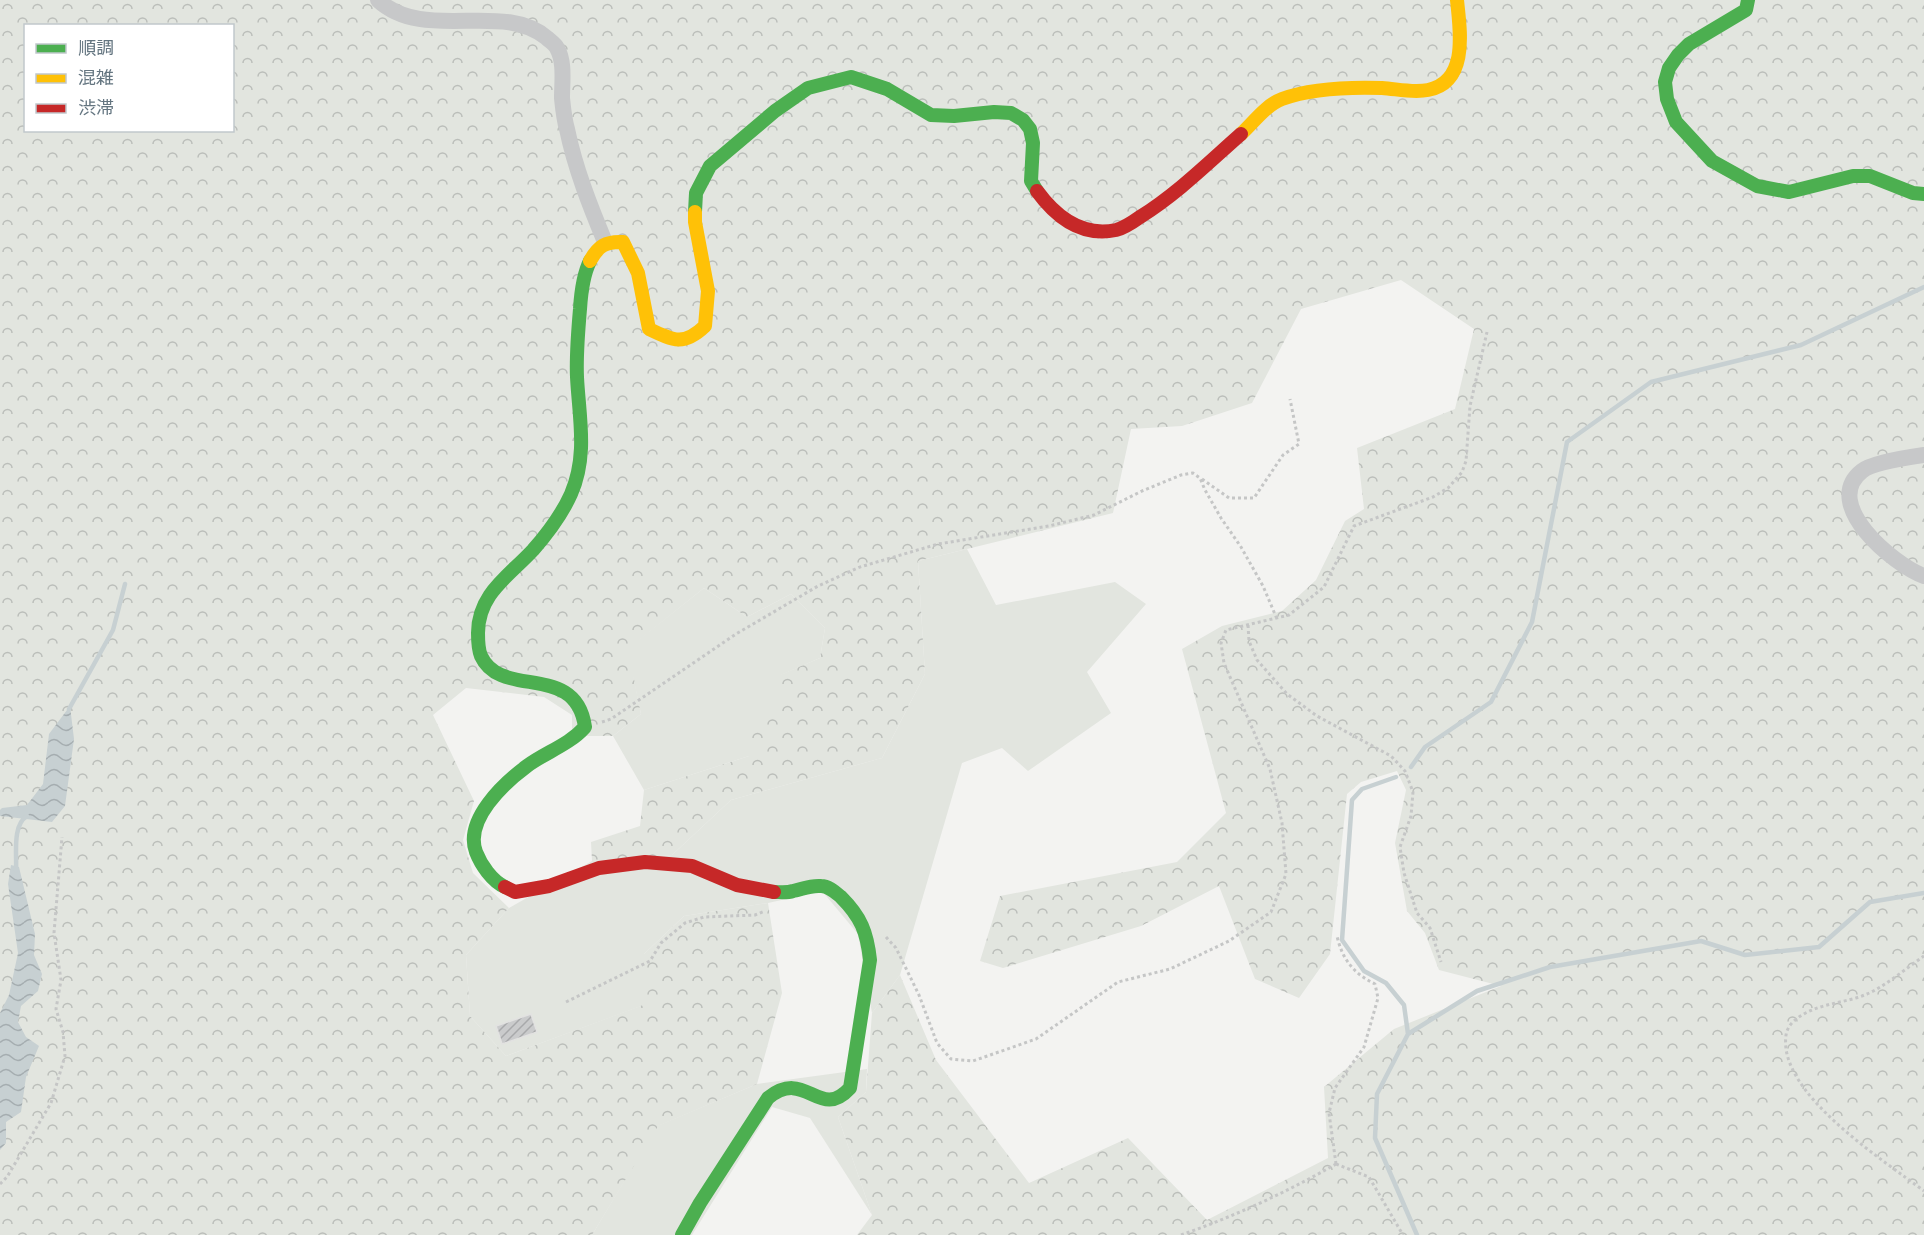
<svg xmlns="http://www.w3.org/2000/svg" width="1924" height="1235" font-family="Rubik,'Noto Sans JP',sans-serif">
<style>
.green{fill:#e2e5df}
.forest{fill:url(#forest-crowns);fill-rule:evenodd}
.water{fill:url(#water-waves)}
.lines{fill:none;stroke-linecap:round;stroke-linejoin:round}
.stream{stroke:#c7d0d2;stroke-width:4.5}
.building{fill:url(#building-hatch);stroke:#e2e2e1;stroke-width:1.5}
.path{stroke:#c5c6c6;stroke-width:3;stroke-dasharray:3 3;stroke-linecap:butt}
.street{stroke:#c7c8c9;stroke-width:16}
.fast{stroke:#4caf50;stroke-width:14}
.slow{stroke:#ffc107;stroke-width:14}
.jam{stroke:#c62828;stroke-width:14}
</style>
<defs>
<pattern id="forest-crowns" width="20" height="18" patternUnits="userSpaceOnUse" patternTransform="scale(1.5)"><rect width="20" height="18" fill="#e2e5df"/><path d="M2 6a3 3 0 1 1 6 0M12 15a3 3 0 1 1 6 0" fill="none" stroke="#bbbeba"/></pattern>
<pattern id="water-waves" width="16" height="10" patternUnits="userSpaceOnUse" patternTransform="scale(1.5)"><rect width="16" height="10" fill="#c7d0d2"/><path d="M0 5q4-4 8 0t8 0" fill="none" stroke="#a5adb0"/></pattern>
<pattern id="building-hatch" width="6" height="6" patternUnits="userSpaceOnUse" patternTransform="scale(1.5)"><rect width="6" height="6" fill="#cacbcc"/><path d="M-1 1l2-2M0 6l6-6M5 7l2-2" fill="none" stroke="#a8a9ab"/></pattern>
</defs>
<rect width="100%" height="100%" fill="#f3f3f1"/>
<path class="green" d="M967 549 996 605 1115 582 1146 604 1087 672 1111 713 1028 771 1002 748 962 763 900 975 872 1013 858 934 822 891 768 903 684 916 644 954V1005L506 1056 470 1016 466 955 509 908 592 861 672 855 731 800 882 758 925 674 918 561Z
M704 588 747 617 791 594 825 628 820 658 781 675 779 707 749 756 644 790 613 736 641 714 627 649Z
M867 1069 866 1092 838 1117 872 1215 810 1118 772 1107 692 1235H592L657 1126 757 1084Z"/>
<path class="forest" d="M0 0H1924V1235H857L872 1215 838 1117 866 1092 872 1013 900 975 936 1060 1029 1183 1128 1138 1207 1220 1328 1158 1324 1087 1394 1029 1501 986 1439 970 1425 933 1407 911 1395 843 1406 790 1397 771 1361 782 1347 794 1330 954 1299 998 1255 979 1219 886 1141 926 1003 968 980 961 1000 896 1177 862 1226 813 1182 649 1222 626 1282 611 1316 580 1345 521 1364 509 1357 448 1455 409 1474 329 1401 280 1301 309 1252 403 1182 426 1131 429 1113 513 918 561 925 674 882 758 731 800 672 855 592 861 591 842 640 826 644 790 749 756V722L778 707 780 675 820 658 825 628 791 594 747 617 704 588 628 649 641 714 613 736H572V715L544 697 466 688 433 715 474 801 463 840 473 873 509 908 466 955 470 1016 506 1056 643 1005 644 954 684 916 768 903 782 993 757 1084 658 1126 592 1235H0ZM26 26H232V130H26Z"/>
<path class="water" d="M70 706 74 739 65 806 52 822 0 816V810L2 808 27 805 43 784 49 734Z
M11 865 19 867 35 934 34 955 42 974 38 991 21 1006 18 1022 26 1037 39 1046 26 1077 21 1112 6 1122V1143L0 1150V1013L9 995 18 953 8 884Z"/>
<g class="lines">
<path class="stream" d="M69 709 113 630 125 584
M1411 767 1425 747 1491 702 1532 622 1567 442 1651 382 1801 345 1924 287
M1396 777 1362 789 1352 800 1342 940 1364 971 1386 983 1404 1005 1408 1034 1377 1094 1375 1138 1417 1235
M16 870C17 855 12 825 27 816
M1408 1034 1477 991 1550 967 1701 941 1745 955 1819 947 1870 902 1924 893"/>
</g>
<path class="building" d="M531 1014 537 1032 502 1044 496 1026Z"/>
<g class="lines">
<path class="path" d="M1202 479 1229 498H1254L1283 455 1299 444 1290 399
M1248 625 1249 641 1257 660 1287 694 1317 716 1391 756 1405 771 1413 792 1411 816 1400 847 1404 873 1417 913 1430 928 1441 962
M602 722 611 719 736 634 818 586 860 567 938 544 1049 526 1094 515 1142 491 1181 475 1193 473 1200 478 1205 490 1221 518 1241 547 1263 586 1277 619
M886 937 896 948 919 995 937 1043 951 1059 973 1061 1036 1039 1118 982 1170 969 1229 941 1271 912 1286 874 1282 823 1270 769 1224 663 1221 643 1226 630 1289 615 1324 587 1354 526 1433 497 1448 488 1462 472 1466 461 1470 406 1487 332
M1924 956C1908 967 1884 987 1867 994 1844 1004 1814 1003 1794 1021 1785 1029 1785 1038 1786 1049 1794 1103 1883 1160 1924 1191
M566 1002 650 961 661 943 685 923 704 917 755 915 765 911
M1336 1164 1329 1113 1335 1088 1364 1047 1378 998 1375 984C1354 974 1342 959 1337 936
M1336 1164 1369 1177 1403 1235
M0 1184 7 1177 51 1103 65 1056 63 1032 56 1009 61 980 54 933 62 837
M1181 1235C1235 1216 1287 1192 1336 1164"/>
<path class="street" d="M378 0C425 43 502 0 547 38 550 41 555 44 557 48 565 62 562 82 562 98 563 108 564 119 567 129 575 168 590 206 605 242
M1924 455C1910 457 1872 463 1862 471 1820 504 1894 565 1924 576"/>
<path class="fast" d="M1748 0 1746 10 1689 44 1678 55 1669 68 1665 82 1667 99 1676 122 1712 161 1757 186 1789 192 1853 176H1870L1913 193 1924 194
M695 212 696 193 710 166 775 111 808 88 851 77 887 89 931 115 954 116 994 112 1011 113 1023 120 1030 129 1033 143 1031 181 1037 191
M505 887C492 881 481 865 476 852 464 820 504 783 527 766 546 752 569 745 585 727 576 661 501 700 481 656 478 649 478 641 478 633 478 594 509 576 533 550 548 533 562 514 571 494 588 455 579 417 577 377 576 355 578 332 580 309 581 293 583 275 590 261
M682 1235 700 1203 768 1098C806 1067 819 1122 850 1088L870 960C867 932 861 917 841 897 835 892 829 886 821 886 810 885 803 889 793 891 787 893 780 892 774 892"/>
<path class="slow" d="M1241 134C1253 123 1266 105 1282 99 1312 88 1351 87 1382 88 1397 89 1413 93 1428 90 1469 82 1460 30 1457 0
M590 261C598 246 606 241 623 242L638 273 649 329C674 341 684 346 705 326L708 291 695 222V212"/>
<path class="jam" d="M1037 191C1056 217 1082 237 1116 230 1124 228 1133 222 1140 217 1177 194 1208 163 1241 134
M505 887 515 892 549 886 599 868 645 862 692 866 737 885 774 892"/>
</g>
<rect x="24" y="24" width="210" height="108" fill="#ffffff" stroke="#c1c8cc" stroke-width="1.5"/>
<rect x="36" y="44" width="30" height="9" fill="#4caf50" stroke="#c1c8cc" stroke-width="1.5"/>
<text x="78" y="54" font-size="18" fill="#647580">順調</text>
<rect x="36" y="74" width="30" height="9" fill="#ffc107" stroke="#c1c8cc" stroke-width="1.5"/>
<text x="78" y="84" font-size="18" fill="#647580">混雑</text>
<rect x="36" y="104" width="30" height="9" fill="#c62828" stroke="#c1c8cc" stroke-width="1.5"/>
<text x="78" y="114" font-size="18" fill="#647580">渋滞</text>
</svg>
